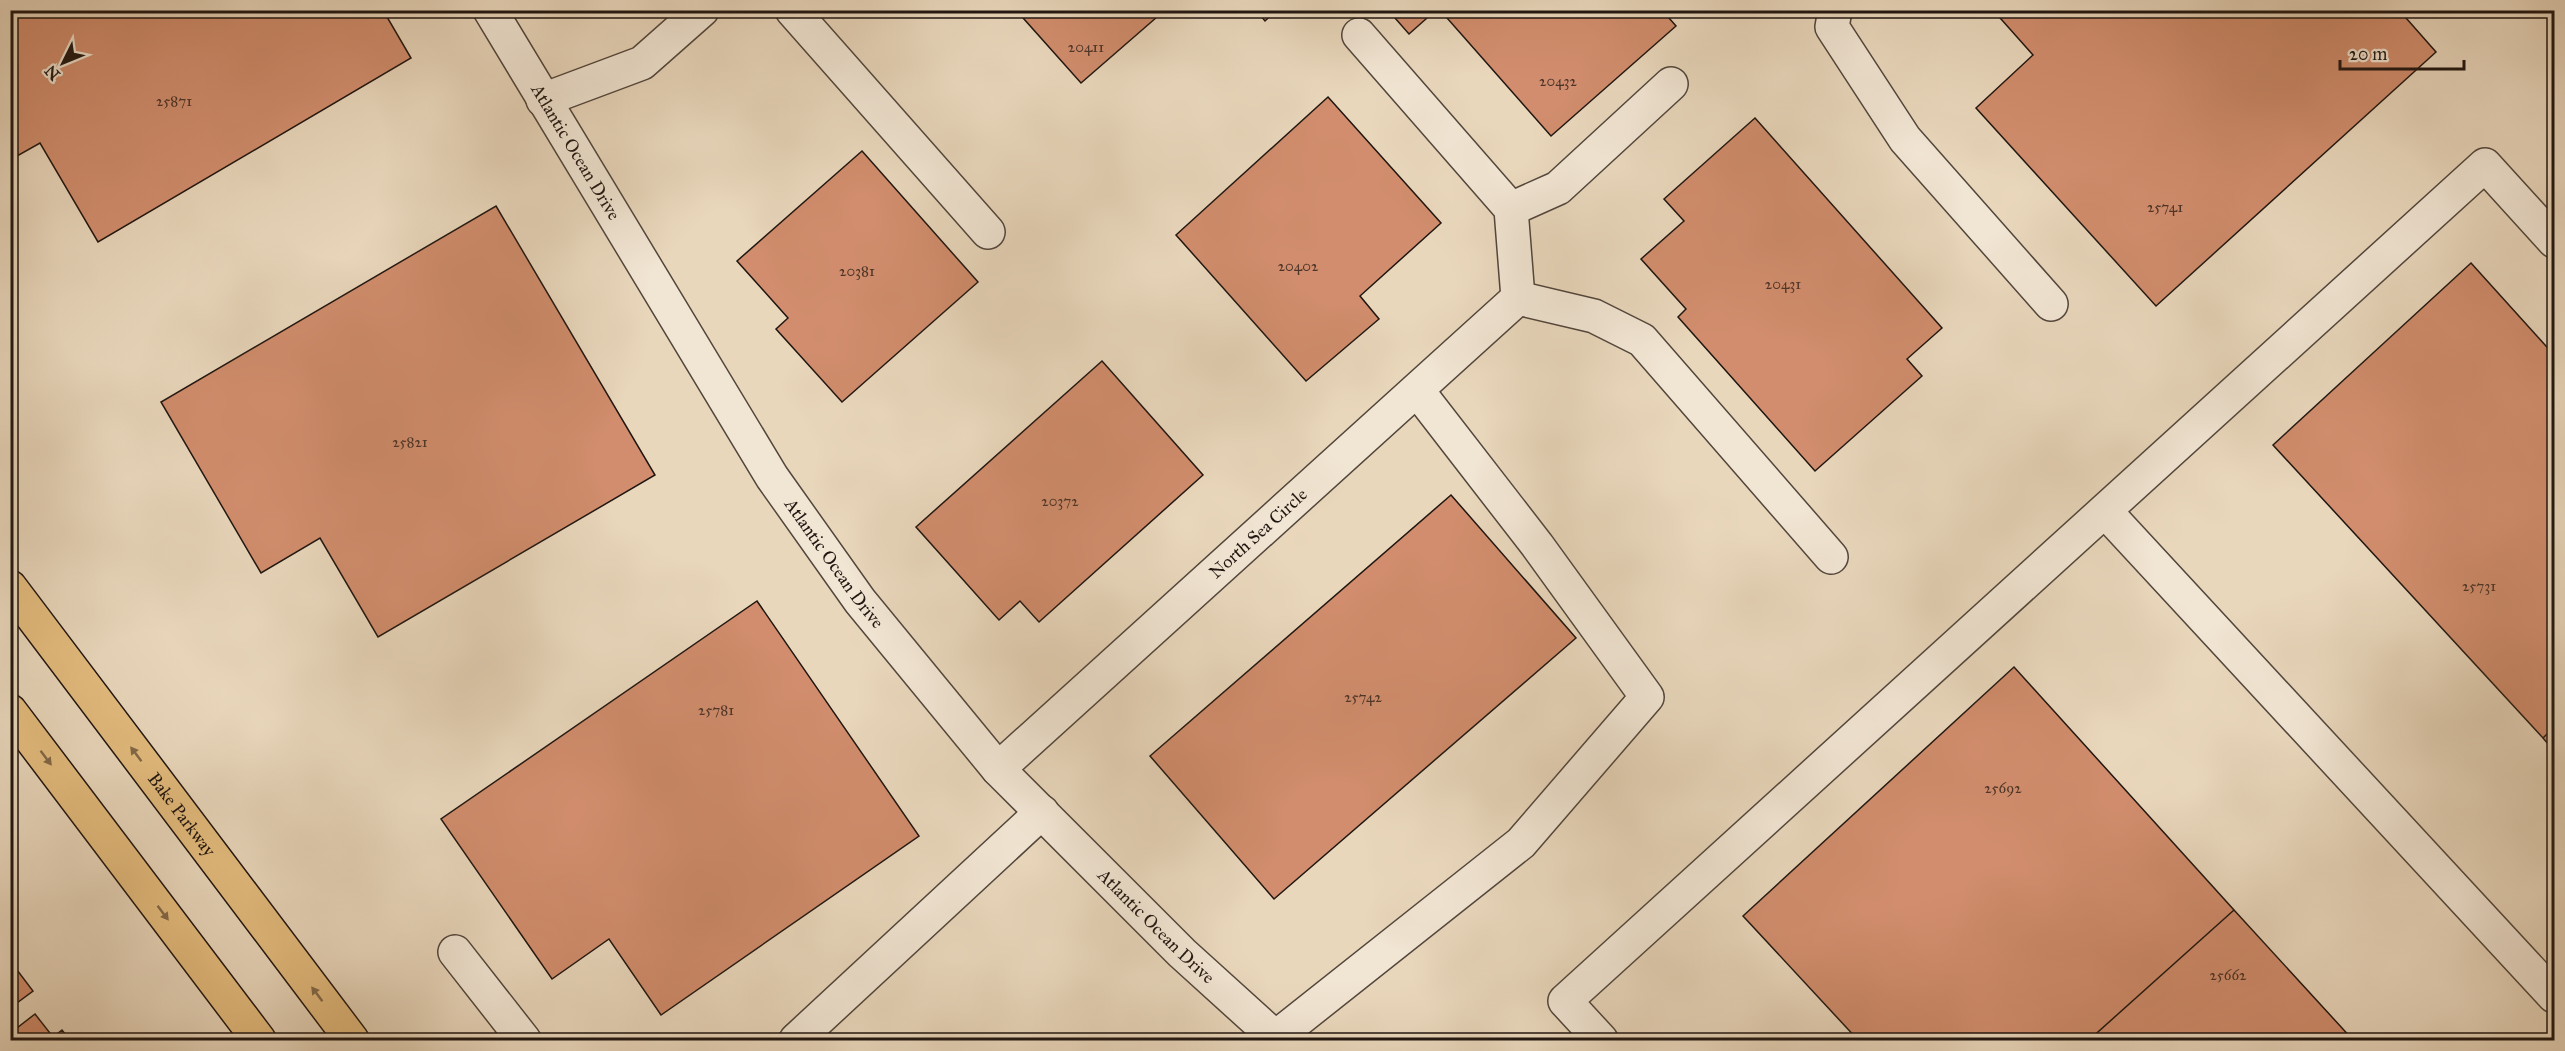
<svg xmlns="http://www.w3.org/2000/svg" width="2565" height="1051" font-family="'IM FELL Great Primer',serif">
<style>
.building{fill:#d18d6d;stroke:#201611;stroke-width:1.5}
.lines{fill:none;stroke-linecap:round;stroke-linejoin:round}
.minor-casing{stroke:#52463c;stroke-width:36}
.major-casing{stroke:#201611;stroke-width:36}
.minor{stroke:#f1e5d3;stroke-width:33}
.major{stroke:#e4bc7e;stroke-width:33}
.oneway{fill:#826948}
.labels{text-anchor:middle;stroke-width:4.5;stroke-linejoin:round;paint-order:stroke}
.number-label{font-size:15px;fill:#4c3428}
.street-label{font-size:18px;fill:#201611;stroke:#f1e5d3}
</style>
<rect width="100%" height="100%" fill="#e9d7bc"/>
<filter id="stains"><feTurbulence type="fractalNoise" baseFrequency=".00333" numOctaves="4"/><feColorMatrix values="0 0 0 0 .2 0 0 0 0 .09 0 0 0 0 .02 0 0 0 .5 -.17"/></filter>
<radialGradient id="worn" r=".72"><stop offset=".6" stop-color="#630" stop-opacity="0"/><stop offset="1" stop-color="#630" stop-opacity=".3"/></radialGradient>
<path class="building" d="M10 10H383L411 58 98 242 40 143 10 160Z
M1016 10H1165L1081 83Z
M1256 10H1277L1265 21Z
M1388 10H1436L1409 34Z
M1440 10H1662L1676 26 1551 136Z
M1993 10H2399L2436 52 2156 306 1976 108 2033 55Z
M1328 97 1441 223 1360 296 1379 319 1306 381 1176 235Z
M1755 118 1942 328 1907 359 1922 376 1815 471 1678 317 1686 309 1641 259 1684 221 1664 199Z
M862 151 978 282 842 402 776 329 788 318 737 261Z
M496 206 655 475 378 637 320 538 261 573 161 402Z
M2471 263 2554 355V727L2543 738 2273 445Z
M1102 361 1203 475 1039 622 1020 601 999 620 916 527Z
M1451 495 1576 638 1274 899 1150 756Z
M757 601 919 836 661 1015 609 939 552 979 441 819Z
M2014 667 2234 910 2089 1040H1858L1743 916Z
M2554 727V751L2543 738Z
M2234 910 2353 1040H2089Z
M14 966 33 991 10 1008V969Z
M35 1014 53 1037 62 1030 70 1040H10V1028L13 1031Z"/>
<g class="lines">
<defs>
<g id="minor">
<path id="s1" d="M490 10 772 477 860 601 998 769 1182 953 1278 1040"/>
<path d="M792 10 988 232"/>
<path d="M1835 10 1832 27 1905 139 2051 304"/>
<path d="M1359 35 1511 209 1518 298"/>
<path d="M543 100 642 63 702 10"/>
<path d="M1511 209 1558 188 1671 84"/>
<path d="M1518 298 1594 316 1642 340 1831 557"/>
<path d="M2105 511 2554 996"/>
<path id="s2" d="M998 769 1518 298"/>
<path d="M455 952 524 1040"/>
<path d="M1275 1038 1521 843 1647 697 1537 545 1417 390"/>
<path d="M796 1040 1042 812"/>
<path d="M1601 1040 1565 1001 2485 165 2554 241"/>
</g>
<g id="major">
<path id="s3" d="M10 587 352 1040"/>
<path d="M10 711 259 1040"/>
</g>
</defs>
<use href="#minor" class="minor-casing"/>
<use href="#major" class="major-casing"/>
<use href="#minor" class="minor"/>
<use href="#major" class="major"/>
</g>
<defs><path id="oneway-solid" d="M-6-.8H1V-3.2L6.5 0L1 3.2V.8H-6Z" transform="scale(1.5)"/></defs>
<g class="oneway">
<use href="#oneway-solid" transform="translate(136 754) rotate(-127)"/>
<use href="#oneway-solid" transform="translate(46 758) rotate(53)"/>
<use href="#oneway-solid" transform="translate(163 913) rotate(53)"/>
<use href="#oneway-solid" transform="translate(317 994) rotate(-127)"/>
</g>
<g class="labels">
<g class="number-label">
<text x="1086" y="52">20411</text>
<text x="1558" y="86">20432</text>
<text x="174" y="106">25871</text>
<text x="2165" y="212">25741</text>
<text x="1298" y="271">20402</text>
<text x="857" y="276">20381</text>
<text x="1783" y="289">20431</text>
<text x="410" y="447">25821</text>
<text x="1060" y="506">20372</text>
<text x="2479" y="591">25731</text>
<text x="1363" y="702">25742</text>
<text x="716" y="715">25781</text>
<text x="2003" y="793">25692</text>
<text x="2228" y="980">25662</text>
</g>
<g class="street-label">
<text dy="6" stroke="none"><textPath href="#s1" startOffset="166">Atlantic Ocean Drive</textPath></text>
<text dy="6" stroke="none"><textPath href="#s2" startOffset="351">North Sea Circle</textPath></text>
<text dy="6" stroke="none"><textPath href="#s1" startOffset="652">Atlantic Ocean Drive</textPath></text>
<text dy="6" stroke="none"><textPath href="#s3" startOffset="285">Bake Parkway</textPath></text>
<text dy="6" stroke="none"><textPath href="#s1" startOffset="1138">Atlantic Ocean Drive</textPath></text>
</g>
</g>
<rect width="2565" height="1051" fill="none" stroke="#e9d7bc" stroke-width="36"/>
<rect x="12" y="12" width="2541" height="1027" fill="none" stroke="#201611" stroke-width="3"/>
<rect x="18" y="18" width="2529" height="1015" fill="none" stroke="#201611" stroke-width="1.5"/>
<g transform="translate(63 63) rotate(227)" stroke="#f1e5d3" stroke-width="4.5" paint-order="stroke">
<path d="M0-4.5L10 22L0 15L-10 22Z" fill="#201611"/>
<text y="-9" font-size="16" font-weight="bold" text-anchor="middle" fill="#201611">N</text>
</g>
<path d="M2340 60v9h124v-9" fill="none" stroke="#201611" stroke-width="3"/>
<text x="2349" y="60" font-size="18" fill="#201611" stroke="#f1e5d3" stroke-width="4.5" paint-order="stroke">20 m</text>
<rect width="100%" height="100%" filter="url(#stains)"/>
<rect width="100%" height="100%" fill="url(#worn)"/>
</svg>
